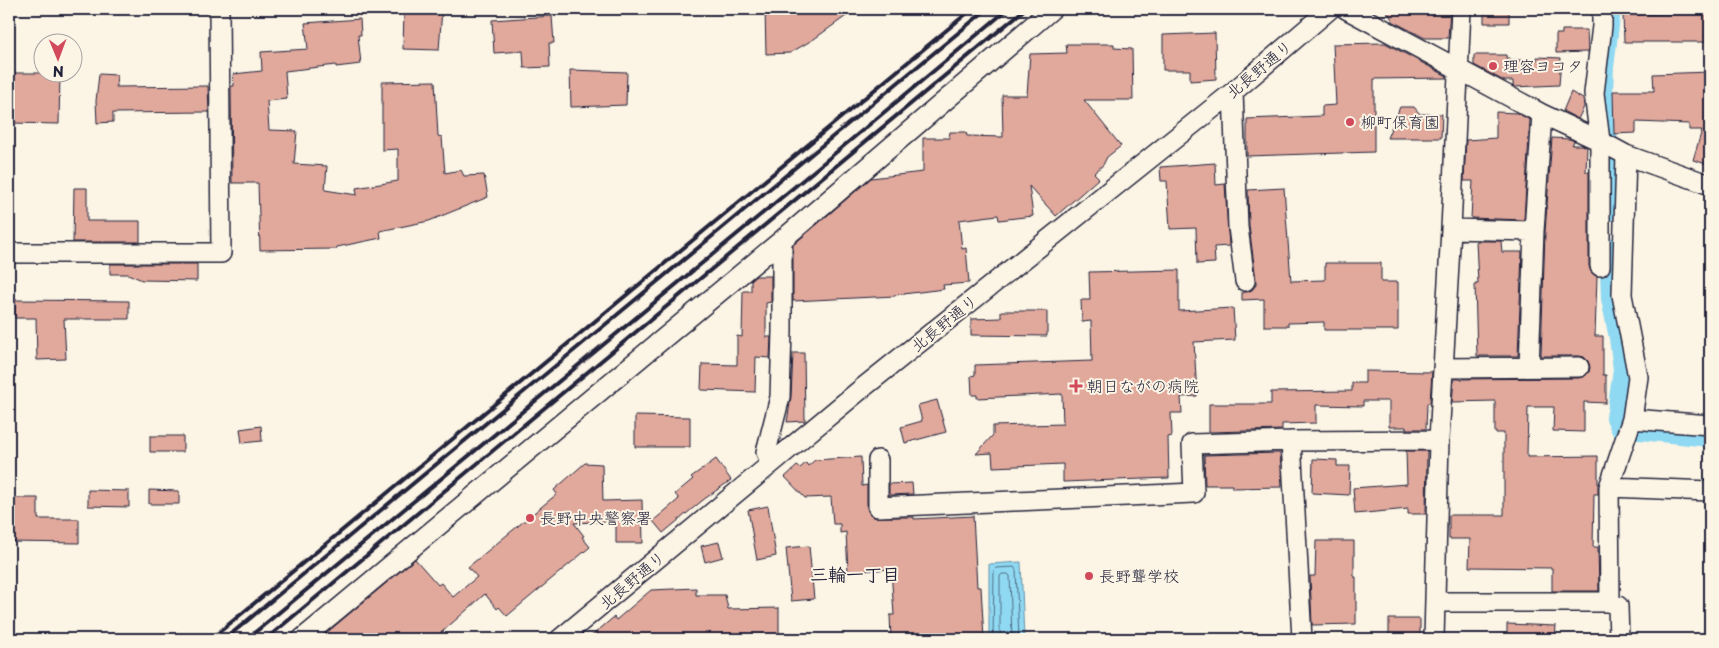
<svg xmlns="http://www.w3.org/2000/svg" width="1719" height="648" font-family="'Playpen Sans','Klee One',sans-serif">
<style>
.water{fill:#90d9f2;stroke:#6490a9}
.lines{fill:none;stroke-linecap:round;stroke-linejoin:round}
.shore{stroke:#4e6b84;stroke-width:1}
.canal{stroke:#90d9f2;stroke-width:18}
.building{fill:#e1a89c;stroke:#22223b}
.minor-casing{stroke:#22223b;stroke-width:22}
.minor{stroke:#fcf5e5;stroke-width:19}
.rail{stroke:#22223b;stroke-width:4}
.poi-dot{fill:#d1495b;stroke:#fcf5e5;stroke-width:2}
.labels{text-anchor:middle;stroke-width:4;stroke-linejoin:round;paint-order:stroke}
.poi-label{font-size:16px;fill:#22223b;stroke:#fcf5e5;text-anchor:start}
.street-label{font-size:16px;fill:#22223b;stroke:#fcf5e5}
.neighbourhood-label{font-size:18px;font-weight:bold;fill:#22223b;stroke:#fcf5e5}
</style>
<rect width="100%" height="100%" fill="#fcf5e5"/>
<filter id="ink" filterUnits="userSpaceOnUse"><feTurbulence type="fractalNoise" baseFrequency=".02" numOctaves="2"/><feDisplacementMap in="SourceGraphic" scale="10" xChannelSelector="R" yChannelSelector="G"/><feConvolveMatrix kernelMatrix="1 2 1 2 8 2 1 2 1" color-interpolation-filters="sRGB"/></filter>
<g filter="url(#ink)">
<path class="water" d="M1021 562 1024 639H989V564Z"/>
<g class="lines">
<path class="shore" d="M993 639 994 570 996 568 1014 567 1016 570 1019 639
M1000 639V576L1002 574H1008L1010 576 1012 639"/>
<path class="canal" d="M1609 212 1611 165 1604 93 1605 67 1612 9
M1608 246 1610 299 1618 338 1622 370 1615 418 1620 429 1710 438"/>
</g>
<path class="building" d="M404 9H442L439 50 403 49Z
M765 9H856L814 39 790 53 766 54Z
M1385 9H1450L1448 38H1425L1394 22Z
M1484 9H1505V11H1509V23H1484Z
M1710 13V42H1624L1623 15Z
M552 16 554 43H549L550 67 524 68 523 51 494 53 492 20Z
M360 19 361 35H358L361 64 336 67V65L285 71 287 99 267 101 269 130 297 131 294 164 327 166 325 190 357 195 356 188 398 181V149L382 150V82L435 81 438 136 442 137 445 173 461 170 464 176 484 175 488 197 429 221 380 231 381 238 337 247 336 249 260 250 258 183H232L231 86H234L233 74 262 71 261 52 308 49 305 23Z
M1562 30H1587L1588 52 1556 53V34H1562Z
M1215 33 1216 79 1190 81V70H1163V35Z
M1385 43 1447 76V78L1374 79V152L1247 156V119L1322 116V106L1336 105 1333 44Z
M1066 44H1114V48L1132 49 1133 100H1084L1121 146 1107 157 1103 165 1094 173 1099 178 1056 216 1029 186 1033 216 999 220 998 215 959 220 962 249 966 248 969 283 943 285 944 289 895 295V296L793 301V245L871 178 923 172V138H949L950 132H966L967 136 1003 137 1002 95H1027L1030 54 1067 53Z
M1474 55H1506V58H1510V60H1537V57L1561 58 1559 85 1515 87 1513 86V81H1504L1474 65Z
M570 70 627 72 626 105 571 107Z
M1710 72V165L1693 160 1702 130H1689V124L1636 122V133L1614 134 1613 91H1654L1653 74Z
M11 73H60L59 124 11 123 9 79H11Z
M99 74 117 75 116 87 208 86 209 112 113 113V122L97 123 96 101Z
M1571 92 1583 99 1584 107 1578 119 1563 111Z
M1400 107H1414L1420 114H1442L1441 138H1387Z
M1496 112 1517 113 1530 120 1524 220 1471 218 1473 181H1464L1466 140 1496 138Z
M1552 138 1570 139 1574 141 1572 145H1582L1587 147 1586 172H1589V266L1591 272 1597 276 1595 336H1603V375H1606V403L1584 402V432L1553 431 1554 407H1528L1527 457 1598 456V494H1594L1593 547H1598L1599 591H1552V568L1469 567 1470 539H1449V515H1504V433H1495V401L1452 402 1454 379 1579 378 1585 376 1589 372 1590 367 1588 361 1584 357 1579 356H1541L1545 232Z
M1215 163 1216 185 1225 184 1229 246 1214 247 1215 263 1197 264 1196 228 1170 229 1167 181H1161L1160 167Z
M74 188H87V221H140V242H73Z
M1284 188 1291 281 1325 280V263H1381V282H1398V330H1324V322L1288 323V326H1264V299L1242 300V292H1247L1252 290 1256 285V280L1249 226 1248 190Z
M1476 241H1501L1502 252H1522L1518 356H1477L1475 284H1478Z
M110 264H197V281L142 280 128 274H110Z
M1179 270V311L1233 308 1235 340 1194 342 1197 396 1181 397 1182 413H1171L1172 436 1168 437 1169 478 1063 482V464L993 467 992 453 976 454 993 435V426L1063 424 1062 394 977 398V395H972L971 376 975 375V365L1092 361 1091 321 1082 322 1081 300H1090L1089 272Z
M756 276H771V302L766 303V337H771L770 358 756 357 755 392 701 390 702 364 737 365V336L742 337 743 291H751V280Z
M15 300 129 301V319H64L66 359 37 360 36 318H15Z
M1001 311H1047V336L971 335V319L1001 318Z
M793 353H804L805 421 787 422 791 397Z
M1365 371 1432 372 1430 403H1427L1426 429H1406V427H1389V401H1363V406L1316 405V423L1282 424V430L1209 432V404H1271V392L1352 391V383H1365Z
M937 400 946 432 905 443 901 427 922 421 918 405Z
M635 416 690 417V447H635Z
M261 426 262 441 242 443 240 429Z
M150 436H183V452H150Z
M1406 451H1427L1426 514H1408V509L1355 514 1353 488 1407 484Z
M1280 453 1282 487 1232 488V485H1205L1204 455Z
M861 457 862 486 867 485V508L869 513 873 517H914V519L973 516 977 587H981L984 639H891L890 615H894L891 569 848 572 846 532 840 533V524H833L831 497 805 498 785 477 797 466 800 468 806 463 808 466 815 460Z
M716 459 731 480 703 500 663 533 653 521 679 499 675 494 693 479 691 477Z
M1313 459 1337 460V466H1350L1349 495 1312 493Z
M585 463 602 464 603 501 642 500 643 543H616V521L574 523 584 536 582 537 590 547 507 616 499 607 497 609 485 594 434 639H319L415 559 438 585 441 583 453 597 477 577 468 567 557 494 554 490Z
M912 483 913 494 889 495V484Z
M88 490 129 491V507L88 506Z
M149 490 179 491V504H149Z
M9 498H38V519H79V543L9 542Z
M768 506 776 556 757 560 748 510Z
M1316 541H1354V577H1356V624L1312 625 1310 576H1315Z
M719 542 723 557 705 562 701 546Z
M809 546 814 599 791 601 786 548Z
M696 588V595H725L728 609 779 608V638L588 639 614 617 616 620 651 590Z
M1389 619H1420V639H1389Z
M1507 624 1556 626 1555 639H1507Z"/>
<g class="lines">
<defs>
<path id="minor" d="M1346 9 1542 114 1600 141 1626 155 1710 185
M1233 92 1238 227 1245 281
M1451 229 1534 231 1542 114
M9 253H221L219 9
M1600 266V141L1594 93 1602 26V9
M1529 367 1534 231
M1443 368 1579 367
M1632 419 1710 425
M1291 441 1302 639
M878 460V507L1194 493 1192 444 1291 441 1439 440
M771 463 766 452 780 397 782 331V240
M1609 487 1710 491
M1435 602H1610
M302 639 782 240 1052 9
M560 639 860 390 1233 92 1330 9
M1434 639 1439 440 1451 229 1461 9
M1619 639 1618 606 1610 602 1609 487 1632 419 1638 377 1622 295 1626 155"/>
</defs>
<use href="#minor" class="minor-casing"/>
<use href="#minor" class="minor"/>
<path class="rail" d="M211 639 972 9
M225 639 987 9
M247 639 816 169 1008 9
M266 639 1025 9"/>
</g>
</g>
<g class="poi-dot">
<circle cx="1493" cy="66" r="5"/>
<circle cx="1350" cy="122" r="5"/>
<path d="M1073.5 378.5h5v5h5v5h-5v5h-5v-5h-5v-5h5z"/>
<circle cx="530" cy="518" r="5"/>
<circle cx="1089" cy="576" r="5"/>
</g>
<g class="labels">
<g class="poi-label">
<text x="1503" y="72">理容ヨコタ</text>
<text x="1360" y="128">柳町保育園</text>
<text x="1087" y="392">朝日ながの病院</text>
<text x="540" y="524">長野中央警察署</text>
<text x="1099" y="582">長野聾学校</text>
</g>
<g class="street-label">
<text transform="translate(1259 69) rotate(-40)" y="6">北長野通り</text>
<text transform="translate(944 323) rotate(-39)" y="6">北長野通り</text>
<text transform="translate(632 580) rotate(-40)" y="6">北長野通り</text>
</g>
<g class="neighbourhood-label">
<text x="855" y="581">三輪一丁目</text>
</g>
</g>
<rect width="1719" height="648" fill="none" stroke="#fcf5e5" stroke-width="30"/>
<rect x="15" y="15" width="1689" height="618" fill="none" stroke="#22223b" stroke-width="2" filter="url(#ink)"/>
<g transform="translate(58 58) rotate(179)"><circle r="24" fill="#fcf5e5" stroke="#a5a1a1"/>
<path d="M0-4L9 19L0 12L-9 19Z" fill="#d1495b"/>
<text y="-8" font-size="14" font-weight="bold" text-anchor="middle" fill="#22223b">N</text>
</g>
</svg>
